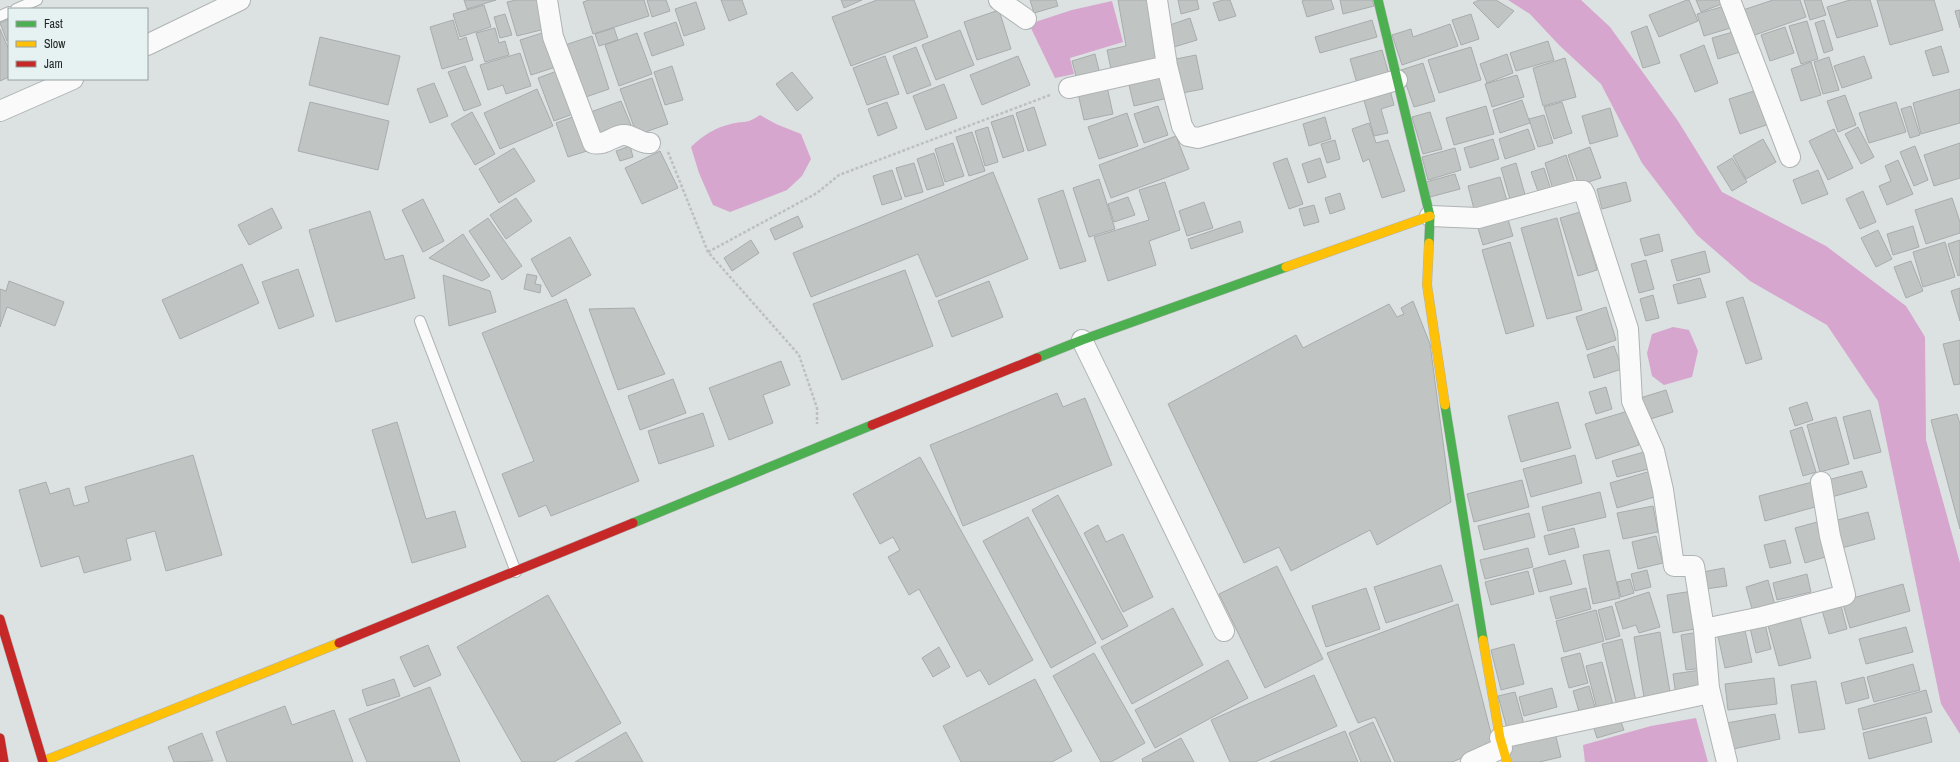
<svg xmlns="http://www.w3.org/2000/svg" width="1960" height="762" viewBox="0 0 1960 762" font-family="'Archivo Narrow',sans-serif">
<rect width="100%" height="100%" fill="#dce1e1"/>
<path fill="#d6a6ce" d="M1508,0H1581L1610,27L1678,121L1722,192L1826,246L1906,306L1925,337L1926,440L1960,563V734L1941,704L1878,401L1827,325L1750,281L1697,235L1642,163L1601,84L1559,45L1530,14Z
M1112,1L1123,42L1070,58L1074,74L1055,78L1029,24L1072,10Z
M760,115L776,124L801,134L811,159L802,176L787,190L730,212L713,205L699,173L691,147C702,136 716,127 731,124C746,120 745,125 760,115Z
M1673,327L1689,330L1698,351L1692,377L1664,385L1652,376L1647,353L1652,334Z
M1696,718L1708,762H1585L1583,745L1651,726Z"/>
<path fill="#c0c5c4" stroke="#a8acac" d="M464,0H496L467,9Z
M516,0H537L545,29L517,36L507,2Z
M589,0H644L649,16L593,34L583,2Z
M647,0H666L670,11L652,17Z
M721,0H742L747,14L729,21Z
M841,0H862L844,8Z
M877,0H914L928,37L851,66L832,17Z
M1030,0H1056L1058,6L1034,13Z
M1118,0H1150L1161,61L1111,69L1107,50L1126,46Z
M1178,0H1197L1199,9L1181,14Z
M1223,0H1230L1236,16L1219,21L1213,3Z
M1305,0H1331L1334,9L1307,17L1302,1Z
M1340,0H1372L1374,6L1343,14Z
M1479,0H1496L1514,11L1498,28L1473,3Z
M1687,0H1689L1698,21L1659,37L1649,15Z
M1696,0H1726L1727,2L1701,12Z
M1773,0H1800L1806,17L1752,36L1743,10Z
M1804,0H1821L1826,15L1810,20Z
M1850,0H1870L1878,26L1837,38L1827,7Z
M1877,0H1934L1943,30L1890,45Z
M696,2L705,29L684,36L675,9Z
M484,5L491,27L460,37L453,14Z
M1728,5L1734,27L1704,36L1697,14Z
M999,10L1011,49L977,60L964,22Z
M1960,10V28L1955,11Z
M505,14L512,35L500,38L494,17Z
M1471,14L1479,39L1461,45L1452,20Z
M1190,18L1197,40L1174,47L1167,26Z
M9,19V40L7,41L0,23Z
M453,20L459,40L466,37L473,60L442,69L430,27Z
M1372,20L1377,37L1320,53L1315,37Z
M1824,20L1833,50L1824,53L1815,23Z
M1807,21L1818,59L1801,64L1789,26Z
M676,22L684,45L652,56L644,33Z
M1450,24L1458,46L1402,65L1392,35L1411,29L1413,37Z
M1647,26L1660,63L1643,68L1631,32Z
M1785,27L1794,53L1770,61L1761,35Z
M495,28L499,43L505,41L509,55L485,62L476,33Z
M614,28L618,40L599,46L595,34Z
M0,29L9,50V77L0,81Z
M960,30L974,65L936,80L922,45Z
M1740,30L1746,50L1718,59L1712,38Z
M545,32L556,67L531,75L520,40Z
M637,33L652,74L619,86L605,45Z
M592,36L609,89L580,99L562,46Z
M320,37L400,56L388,105L309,85Z
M1548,41L1554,60L1516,71L1510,53Z
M1704,45L1718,83L1695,92L1680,55Z
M1941,46L1949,72L1933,76L1925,51Z
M916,47L931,85L907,94L893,56Z
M1471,47L1481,80L1439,93L1428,60Z
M1382,50L1390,78L1358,87L1350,59Z
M520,53L531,86L506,94L503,85L488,90L480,65Z
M1095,54L1100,74L1077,80L1072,61Z
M1507,54L1513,73L1487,83L1480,64Z
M1196,55L1203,89L1182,93L1176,59Z
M885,56L899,94L867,105L853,68Z
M1018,56L1030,85L982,105L970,75Z
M1864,56L1872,78L1842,88L1834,66Z
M1829,57L1839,90L1823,94L1814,62Z
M1565,58L1576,97L1543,106L1533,68Z
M1811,62L1821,95L1801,101L1791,69Z
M1423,63L1435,101L1414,107L1401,70Z
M465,66L481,105L464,111L448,72Z
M672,66L683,100L665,105L654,72Z
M557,71L573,114L554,121L538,78Z
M792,72L813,98L797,111L776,84Z
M1517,75L1524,97L1492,107L1485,84Z
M1163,77L1168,98L1134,106L1129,85Z
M652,78L668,124L637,135L620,89Z
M1106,82L1113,114L1084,120L1077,89Z
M434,83L448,116L430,123L417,89Z
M944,84L957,118L926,130L913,96Z
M1389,86L1394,105L1381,109L1388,133L1374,136L1362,93Z
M537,89L553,126L500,149L484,113Z
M1760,89L1772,123L1740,134L1729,99Z
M1960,89V123L1921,134L1913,103Z
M1845,95L1856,125L1838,132L1827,101Z
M1522,100L1530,123L1500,133L1493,110Z
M621,101L631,125L597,138L588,113Z
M310,102L389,121L378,170L298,151Z
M887,102L897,128L878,136L868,109Z
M1562,102L1572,133L1554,139L1544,107Z
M1896,102L1906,132L1869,143L1859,113Z
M1158,106L1168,135L1144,143L1134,114Z
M1486,106L1494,134L1454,145L1446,118Z
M1911,106L1920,135L1910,138L1901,109Z
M1034,107L1046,145L1028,151L1016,113Z
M1610,108L1618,136L1590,144L1582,116Z
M472,112L495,154L475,165L451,124Z
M1430,112L1442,149L1423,154L1412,117Z
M1127,113L1138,146L1099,159L1088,127Z
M578,115L590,150L568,157L556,123Z
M1013,115L1024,151L1003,158L991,122Z
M1544,115L1553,143L1538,147L1529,119Z
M1325,117L1331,139L1309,146L1303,124Z
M1369,123L1376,143L1388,140L1405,191L1382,198L1369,159L1363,162L1352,129Z
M988,127L998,162L985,166L975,131Z
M1858,127L1874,157L1861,164L1845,134Z
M1528,129L1535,149L1505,159L1499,139Z
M1834,129L1853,168L1828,180L1809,141Z
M972,132L985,171L969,176L956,137Z
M1176,136L1189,169L1111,198L1099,165Z
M1493,139L1499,159L1470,168L1464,148Z
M1763,139L1776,162L1746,179L1733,156Z
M1335,140L1340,159L1327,163L1321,144Z
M953,143L964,176L945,182L935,149Z
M1960,143V178L1934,186L1924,155Z
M630,146L633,157L620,161L616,151Z
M1915,146L1928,180L1914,186L1900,152Z
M1590,147L1601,178L1579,185L1568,155Z
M514,148L535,181L499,203L479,169Z
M1455,148L1461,170L1428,180L1422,157Z
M660,151L678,188L642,204L625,168Z
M934,153L944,185L927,190L917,159Z
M1566,155L1576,186L1554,193L1545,163Z
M1287,158L1303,204L1289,209L1273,163Z
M1320,158L1326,177L1308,183L1302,164Z
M1732,158L1747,182L1732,191L1717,167Z
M1898,160L1913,194L1887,205L1879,186L1891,181L1885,166Z
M914,163L923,192L905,197L896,168Z
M1516,163L1526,198L1511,203L1501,168Z
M1544,168L1552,193L1540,197L1531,172Z
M892,170L902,199L882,205L873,176Z
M1818,170L1828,194L1802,204L1793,180Z
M993,172L1028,259L936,297L918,254L811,297L793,253Z
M1455,174L1460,189L1430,197L1426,182Z
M1500,177L1508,204L1475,213L1468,186Z
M1099,179L1115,229L1089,237L1073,188Z
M1165,182L1180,230L1149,241L1156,265L1108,281L1094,237L1149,220L1139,190Z
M1626,182L1631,201L1602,209L1597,189Z
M1063,190L1086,261L1060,269L1038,199Z
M1863,191L1876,222L1860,229L1846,199Z
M1340,193L1345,209L1330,214L1325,198Z
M1128,197L1135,215L1114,222L1108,204Z
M516,198L532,221L506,239L490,215Z
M1952,198L1960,222V233L1926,244L1915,210Z
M423,199L444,241L423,252L402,210Z
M1204,202L1213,228L1187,236L1179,211Z
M1314,205L1319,222L1304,226L1299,209Z
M272,208L282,228L249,245L238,225Z
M370,211L385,260L403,255L415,298L336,322L309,230Z
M1580,212L1597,270L1578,276L1560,218Z
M798,216L803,227L775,240L770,229Z
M1507,216L1513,236L1483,245L1477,225Z
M488,218L522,266L502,280L469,231Z
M1557,218L1582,310L1547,319L1521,228Z
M1240,221L1243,232L1191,249L1188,239Z
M1913,226L1919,247L1893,255L1887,234Z
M1878,230L1892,259L1876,267L1861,238Z
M463,234L490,276L482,281L429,258Z
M1659,234L1663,251L1645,256L1640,239Z
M570,237L591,275L552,297L531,259Z
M751,240L759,253L732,271L724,258Z
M1960,240V275L1958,276L1948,244Z
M1510,242L1534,326L1506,334L1482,250Z
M1945,242L1955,277L1923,287L1913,252Z
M1705,251L1710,272L1677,281L1671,260Z
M1646,260L1654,289L1639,293L1631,264Z
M1911,261L1923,291L1906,298L1894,267Z
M242,264L259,303L180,339L162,300Z
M298,269L314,316L279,329L262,282Z
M905,270L933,346L842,380L813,304Z
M527,274L537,276L535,284L541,285L540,293L524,289Z
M443,275L490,291L496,312L449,326Z
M1700,278L1706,297L1678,304L1673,285Z
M9,281L64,302L55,326L7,307L0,327V289L6,291Z
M989,281L1003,317L952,337L938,301Z
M1960,288V321L1951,291Z
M1653,295L1659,318L1646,321L1640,299Z
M1743,297L1762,359L1746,364L1726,302Z
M566,299L639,481L551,516L546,505L519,517L502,474L534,461L482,333Z
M1413,301L1430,344L1451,502L1377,545L1370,530L1291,571L1279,547L1244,563L1168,404L1296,335L1303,348L1389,304L1397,317L1404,314L1401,308Z
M1606,307L1616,340L1587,350L1576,317Z
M634,308L665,374L618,390L589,309Z
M1960,340V384L1954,385L1943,344Z
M1614,346L1622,369L1594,378L1587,355Z
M781,361L790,385L763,395L773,423L729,440L709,388Z
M673,379L686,413L640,430L628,396Z
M1606,387L1612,409L1596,414L1589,392Z
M1666,390L1673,412L1644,421L1637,399Z
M1057,393L1063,407L1085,398L1112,465L963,526L930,445Z
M1558,402L1571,448L1521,462L1508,416Z
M1807,402L1813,420L1795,426L1789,408Z
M1870,410L1881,452L1854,459L1843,417Z
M1628,411L1639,445L1596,459L1585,424Z
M703,413L714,446L659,464L648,431Z
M1957,414L1960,424V529L1931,420Z
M1836,417L1849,464L1820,472L1807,425Z
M397,422L426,519L455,511L466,547L412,563L372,430Z
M1802,427L1816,472L1803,476L1790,431Z
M1644,452L1648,469L1617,477L1612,461Z
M193,455L222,555L166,571L155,531L126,539L131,560L84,573L79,556L41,567L19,490L46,482L50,494L69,488L74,506L89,502L85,487Z
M1575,455L1582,483L1531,497L1523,469Z
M920,457L1033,660L989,685L980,670L967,677L919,589L909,595L888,557L900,550L893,537L880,544L853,494Z
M1651,471L1658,496L1617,508L1610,483Z
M1862,471L1867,487L1828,498L1824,481Z
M1522,480L1529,507L1474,522L1467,494Z
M1816,481L1822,505L1765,521L1759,496Z
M1600,492L1606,517L1548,531L1542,507Z
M1058,495L1128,626L1102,640L1032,510Z
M1653,506L1658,532L1623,539L1617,513Z
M1868,512L1875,539L1838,549L1830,522Z
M1529,513L1535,537L1484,550L1478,526Z
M1028,517L1096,643L1051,668L983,541Z
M1821,521L1832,555L1805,563L1795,528Z
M1098,525L1106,542L1123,534L1153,597L1123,612L1084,533Z
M1574,528L1579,547L1549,555L1544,536Z
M1656,536L1663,563L1638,569L1632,542Z
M1785,540L1791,563L1770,568L1764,545Z
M1528,548L1533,567L1485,579L1480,560Z
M1609,550L1620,598L1593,604L1583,555Z
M1565,560L1572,584L1539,592L1533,569Z
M1441,565L1453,601L1386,623L1374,587Z
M1277,566L1323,659L1265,688L1219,594Z
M1724,568L1727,586L1705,589L1703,572Z
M1647,570L1651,587L1635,591L1631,574Z
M1528,571L1534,594L1491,605L1485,582Z
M1807,574L1811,592L1777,600L1773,583Z
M1630,579L1634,593L1621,597L1617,582Z
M1768,580L1776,609L1754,616L1746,587Z
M1903,584L1910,611L1850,628L1842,601Z
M1366,588L1380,629L1326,647L1312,606Z
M1586,588L1591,609L1556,619L1550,597Z
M1693,591L1700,628L1673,633L1667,595Z
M1649,592L1660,627L1639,633L1636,625L1623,629L1615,603Z
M548,595L621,723L554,762H522L457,647Z
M1840,602L1847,629L1829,634L1821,607Z
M1458,604L1494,745L1452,762H1395L1375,717L1358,723L1327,653Z
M1612,606L1620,636L1606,640L1598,610Z
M1173,608L1203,665L1132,704L1101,647Z
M1596,610L1604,641L1564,652L1556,621Z
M1798,610L1811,658L1779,666L1766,618Z
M1764,620L1771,649L1756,653L1749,624Z
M1744,626L1752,662L1725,668L1717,632Z
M1906,627L1913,652L1866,664L1859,639Z
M1660,632L1671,698L1645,703L1634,637Z
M1699,632L1704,668L1686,670L1681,635Z
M1622,639L1636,701L1617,706L1602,644Z
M1514,644L1524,684L1501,690L1491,650Z
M428,645L441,675L414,687L400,657Z
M939,647L950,667L933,677L922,658Z
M1094,653L1145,743L1111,762H1101L1053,676Z
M1580,653L1588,683L1569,688L1561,658Z
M1228,660L1248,698L1155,748L1135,710Z
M1602,662L1614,709L1598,713L1586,666Z
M1913,664L1920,690L1874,702L1867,677Z
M1701,670L1704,692L1676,696L1673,674Z
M1314,675L1337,726L1255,762H1230L1211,720Z
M1864,677L1869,698L1846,704L1841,683Z
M1774,678L1777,704L1728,710L1725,684Z
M394,679L400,696L367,706L362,690Z
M1035,679L1072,751L1052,762H961L943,726Z
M1816,681L1825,729L1799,733L1791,685Z
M1589,686L1596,711L1580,715L1573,691Z
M430,687L460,762H367L349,719Z
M1552,688L1557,707L1524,716L1519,697Z
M1926,690L1932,712L1863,730L1858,709Z
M1515,692L1525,728L1508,732L1498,696Z
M285,706L292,725L334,710L353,762H227L216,732Z
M1618,714L1624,730L1597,738L1592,722Z
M1775,714L1780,739L1733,749L1727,723Z
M1926,717L1932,742L1869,759L1863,733Z
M1373,722L1391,762H1361L1349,733Z
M1554,729L1561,757L1539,762H1509L1504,742Z
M1345,731L1358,762H1270Z
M626,732L643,762H575Z
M202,733L213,761L174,762L168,747Z
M1181,738L1194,762H1143L1142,759Z"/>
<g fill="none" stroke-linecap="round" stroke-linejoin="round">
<g stroke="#afb3b3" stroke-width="12">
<path id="lane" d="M16,9L37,0
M0,16L9,12
M420,321L516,572"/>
</g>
<g stroke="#afb3b3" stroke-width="22">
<path id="street" d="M547,0L553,37L593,143C604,146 613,136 623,135C633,134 639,144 650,143
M999,0L1026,19
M1157,0L1167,66
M1730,0L1790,157
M147,45L240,0
M1069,88L1167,66L1182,126L1188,136L1198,138L1397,80
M0,111L73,79
M1430,216L1478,218L1576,191H1583L1585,195L1628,329L1632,401L1654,451L1663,490L1674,566H1694L1704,629L1709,688L1727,762
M1082,340L1224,631
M1704,629L1762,617L1845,595L1830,536L1821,482
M1500,738L1710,693
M1471,762L1502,748"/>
</g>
<g stroke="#afb3b3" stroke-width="10">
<path id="fast" d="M1378,0L1430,216L1429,243
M1037,358L1082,340L1286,267
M1445,405L1483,640
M633,523L872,425"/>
</g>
<g stroke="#afb3b3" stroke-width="10">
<path id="slow" d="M1429,243L1427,285L1445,405
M1286,267L1430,216
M1483,640L1500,738L1507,762
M44,761L339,643"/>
</g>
<g stroke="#afb3b3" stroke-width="10">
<path id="jam" d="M872,425L1037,358
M0,619L43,762
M339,643L633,523
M0,738L4,762"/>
</g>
<path stroke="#bec0c0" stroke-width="2.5" stroke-dasharray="3 2" stroke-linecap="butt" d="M668,152L708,252L799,355L817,408V424
M708,252L817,193L839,175L1050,95"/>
<use href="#lane" stroke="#fafafa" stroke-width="10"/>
<use href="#street" stroke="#fafafa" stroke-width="20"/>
<use href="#fast" stroke="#4caf50" stroke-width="9"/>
<use href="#slow" stroke="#ffc107" stroke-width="9"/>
<use href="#jam" stroke="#c62828" stroke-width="9"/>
</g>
<rect x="8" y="8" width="140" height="72" fill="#e6f1f1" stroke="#98a0a0"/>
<rect x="16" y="21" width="20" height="6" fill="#4caf50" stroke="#98a0a0"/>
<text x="44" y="28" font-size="12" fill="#222626">Fast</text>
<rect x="16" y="41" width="20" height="6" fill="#ffc107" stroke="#98a0a0"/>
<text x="44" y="48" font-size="12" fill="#222626">Slow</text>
<rect x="16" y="61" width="20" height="6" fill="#c62828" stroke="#98a0a0"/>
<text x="44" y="68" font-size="12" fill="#222626">Jam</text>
</svg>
